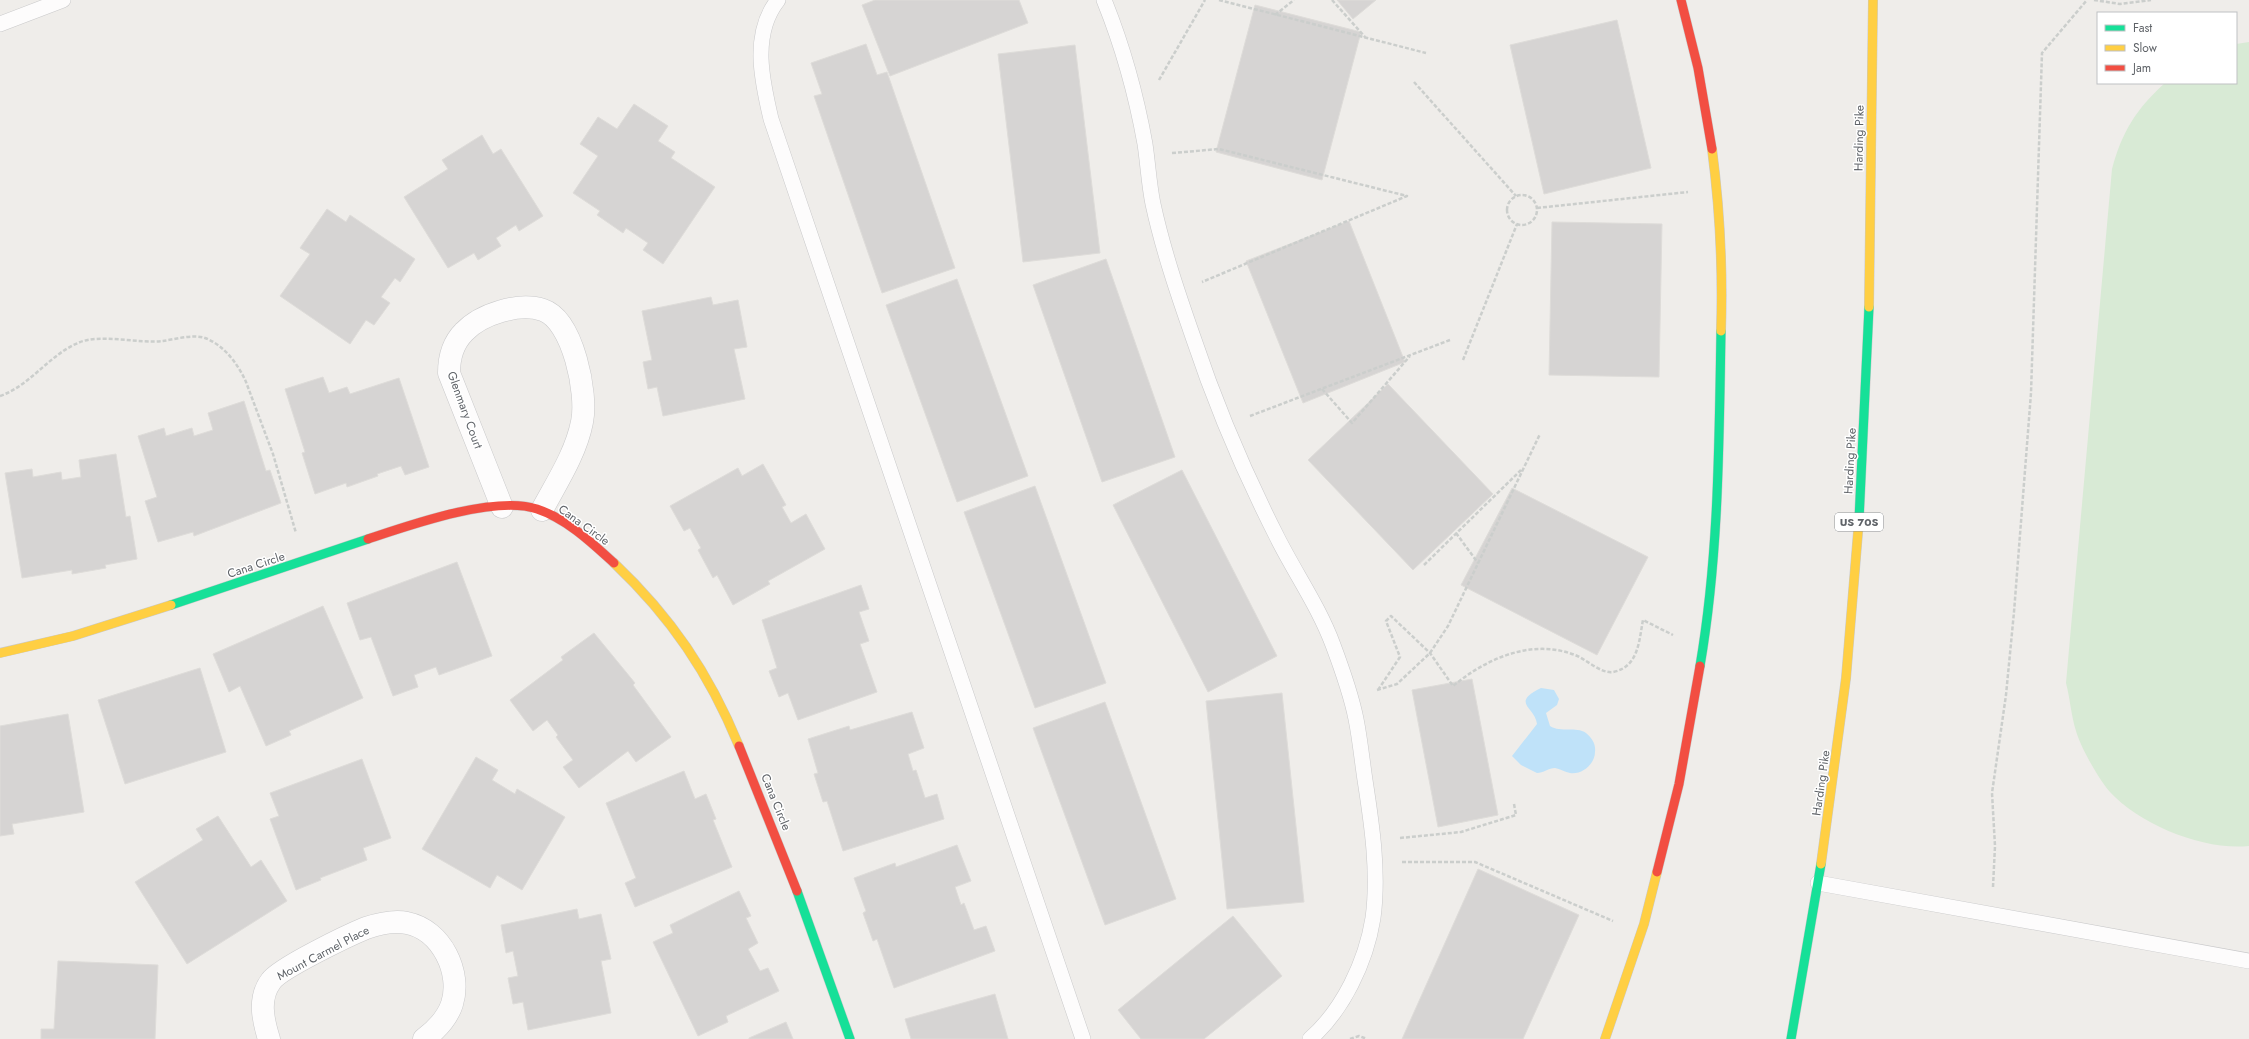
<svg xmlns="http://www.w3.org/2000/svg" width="2249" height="1039" viewBox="0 0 2249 1039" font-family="Jost,sans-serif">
<rect width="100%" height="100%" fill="#efedea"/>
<path fill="#d8ead5" d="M2249,42V846C2205,851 2140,825 2110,792C2098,778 2081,748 2076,731C2071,715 2070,698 2066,683L2112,169C2122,132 2136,109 2165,83H2236V44Z"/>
<path fill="#bfe2f9" d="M1541,688L1554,690L1559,699L1557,705L1546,713L1550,726C1561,733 1576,726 1586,733C1592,738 1596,744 1595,752C1595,764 1582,775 1570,773C1565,772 1560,769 1555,768C1549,768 1543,773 1537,773L1521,765L1512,756L1537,724C1535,707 1510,703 1541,688Z"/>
<path fill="#d6d4d3" stroke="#dedcd9" d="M875,0H1019L1028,23L890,76L862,5Z
M1337,0H1376L1353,19Z
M1255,5L1361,32L1322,180L1216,152Z
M1617,20L1651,168L1544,194L1510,45Z
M866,44L877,75L887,72L955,268L882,293L814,96L822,94L811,63Z
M1075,45L1100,253L1023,262L998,54Z
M634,104L668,126L658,141L675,152L671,158L715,187L663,264L643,250L648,243L626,228L623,233L597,215L600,211L573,193L598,156L580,144L598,117L617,129Z
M482,135L493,154L501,149L543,216L519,231L516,225L496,238L501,246L478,260L474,253L448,268L404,197L448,169L442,160Z
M327,209L346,222L350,215L415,259L400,282L395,278L381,297L390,303L374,325L366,320L350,344L280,296L310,254L300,248Z
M1349,221L1405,362L1303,403L1246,261Z
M1552,222L1662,224L1659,377L1549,375Z
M1106,259L1175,457L1102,482L1033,285Z
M957,279L1028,476L957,502L886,305Z
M711,297L713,305L738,300L747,347L734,349L745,399L663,416L657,387L648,389L643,362L652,360L642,311Z
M323,377L329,393L347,387L350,394L399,378L429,467L405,475L401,466L377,474L378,476L347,487L346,483L315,494L302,453L305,452L285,389Z
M1388,384L1493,494L1413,570L1308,460Z
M244,401L266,471L270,470L281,503L194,536L193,532L158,542L145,501L157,497L138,436L164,428L166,436L192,428L194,436L213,430L208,413Z
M116,454L126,517L130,516L137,559L105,565L106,568L72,574V570L22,578L5,473L32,469L33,477L61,472L62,480L81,477L79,460Z
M763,464L786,505L782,507L791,523L806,514L825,549L768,581L770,584L733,605L717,575L713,578L698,550L701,548L690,528L684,531L670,506L738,468L742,476Z
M1182,470L1277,656L1208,692L1113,505Z
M1035,486L1106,683L1035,708L964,512Z
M1512,488L1648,557L1597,655L1461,585Z
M457,562L492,656L439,675L436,667L414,675L418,687L393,696L371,637L360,640L347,603Z
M861,585L869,609L859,612L869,641L860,644L877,692L798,720L788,693L779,697L769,671L777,668L762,620Z
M323,606L363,698L289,731L291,735L266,746L240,686L229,692L213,654Z
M594,633L635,683L633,685L671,737L636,762L628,751L579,788L563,767L573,760L556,737L558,735L547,720L533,731L510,700L563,660L561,657Z
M200,668L226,752L125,784L98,700Z
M1472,679L1498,815L1438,827L1412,690Z
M1282,693L1304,902L1227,909L1206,701Z
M1105,702L1176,899L1105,925L1033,728Z
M912,712L924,748L908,754L913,771L916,770L925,798L937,794L944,819L843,851L827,801L823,802L814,774L818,773L808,739L849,726L850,730Z
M68,714L84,812L12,824L14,834L0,836V726Z
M476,757L498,770L492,780L515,794L517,789L565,817L522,890L497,875L490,888L422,849Z
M362,759L391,838L363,848L367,860L320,878L321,880L296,890L270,819L279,816L270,793Z
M684,771L695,799L706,794L716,819L713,820L732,867L635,907L625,883L636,878L606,803Z
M218,816L251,867L261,860L287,901L187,964L135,882L203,840L196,829Z
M957,845L971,881L955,887L961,905L964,903L974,930L986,926L995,951L894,988L877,939L873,941L863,913L866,911L854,878L895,863L896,867Z
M1478,869L1579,915L1523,1039H1402Z
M739,891L751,916L746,918L758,943L748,949L760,971L768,968L779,991L726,1016L728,1022L698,1036L653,942L673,933L670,925Z
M577,909L579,919L601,914L611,959L601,961L611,1013L528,1030L523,1002L513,1004L508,978L518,976L513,951L506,953L501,925Z
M1233,916L1282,976L1204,1039H1141L1118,1010Z
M58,961L158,965L155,1039H41V1029H54Z
M995,994L1008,1039H911L905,1019Z
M786,1022L793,1039H749V1038Z"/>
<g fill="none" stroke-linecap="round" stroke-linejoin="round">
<g stroke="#c9c9ca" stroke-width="16">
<path id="lane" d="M778,0C751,34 762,81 771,119L1083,1039
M1104,0C1123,47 1136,94 1145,144C1148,164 1149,185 1153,204C1163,250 1178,294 1193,337C1216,406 1244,472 1277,537C1295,573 1319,607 1333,645C1342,669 1351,694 1356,719C1360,739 1362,760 1365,780C1372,825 1379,873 1373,918C1366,962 1343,1010 1310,1039
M0,24L63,0
M1818,883L2249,961"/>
</g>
<g stroke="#c9c9ca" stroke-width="23">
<path id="street" d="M502,507L449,373C449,358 453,343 464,332C481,314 519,302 543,310C573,320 588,394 582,422C576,453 557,482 542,510
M269,1039C263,1020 258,998 271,981C280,968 349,935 366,928C378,924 394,920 407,923C442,930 462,973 452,1004C447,1019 436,1030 424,1039"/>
</g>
<g stroke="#c9c9c9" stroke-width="10">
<path id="fast" d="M1859,520L1869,307
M171,605L368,539
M1700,666C1719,555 1719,443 1721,331
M797,891L850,1039
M1791,1039L1821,864"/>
</g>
<g stroke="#c9c9c9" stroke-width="10">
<path id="slow" d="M1712,149C1720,210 1723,269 1721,331
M1869,307L1873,0
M614,563C671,617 709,673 739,746
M0,653L73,636L171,605
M1821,864L1846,678L1859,520
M1605,1039L1644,924L1657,872"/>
</g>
<g stroke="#c9c9c9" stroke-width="10">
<path id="jam" d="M1681,0L1698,68L1712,149
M368,539C410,525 495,495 537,509C567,519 591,542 614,563
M739,746L797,891
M1657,872L1679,784L1700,666"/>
</g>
<path stroke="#cbcecc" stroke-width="2.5" stroke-dasharray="4 2" stroke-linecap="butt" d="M1219,0L1426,53
M1332,0L1365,37
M2094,0L2120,4L2151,0
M1275,15L1294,0
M1159,80L1205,0
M1414,82L1516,196
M1172,153L1219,149L1407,196L1202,282
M1507 210a15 15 0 1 1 30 0a15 15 0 1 1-30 0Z
M1537,208L1688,192
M1463,360L1517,224
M1322,389L1352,423L1410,356
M0,396C31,385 49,355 78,343C99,333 138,344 163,341C176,339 193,334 205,338C224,345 238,364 246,382L273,454L296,533
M1250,416L1450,340
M1456,533L1478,563
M1424,565L1521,470
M1377,690L1397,684L1430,653L1448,626L1540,434
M1378,690L1400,657L1386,621L1391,616L1430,653L1453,686C1486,659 1531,638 1575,655C1586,659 1601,674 1613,672C1639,667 1639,640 1643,620L1673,635
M1400,838L1461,832L1516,815L1514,804
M1402,862H1475L1613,921
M1993,887L1995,846L1992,793L2006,695L2014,612L2031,393L2042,53L2087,0
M1350,1039L1359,1036L1367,1039"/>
<use href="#lane" stroke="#fdfcfc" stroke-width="15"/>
<use href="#street" stroke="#fdfcfc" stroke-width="22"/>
<use href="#fast" stroke="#16e098" stroke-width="9"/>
<use href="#slow" stroke="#ffcf43" stroke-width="9"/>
<use href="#jam" stroke="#f24e42" stroke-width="9"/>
</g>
<g text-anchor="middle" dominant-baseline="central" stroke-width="3" stroke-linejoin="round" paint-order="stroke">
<rect fill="#fff" stroke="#8f9295" stroke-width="1" x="1835" y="513" width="48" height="18" rx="3"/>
<g font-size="11" font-weight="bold" fill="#5f6368">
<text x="1859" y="522">US 70S</text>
</g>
<g font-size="12" fill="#5f6368" stroke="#fff">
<text transform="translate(1859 138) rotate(-89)">Harding Pike</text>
<text transform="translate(465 410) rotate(70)">Glenmary Court</text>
<text transform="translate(1850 461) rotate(-87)">Harding Pike</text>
<text transform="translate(584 525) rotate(36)">Cana Circle</text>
<text transform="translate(256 565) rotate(-18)">Cana Circle</text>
<text transform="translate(1821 783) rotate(-82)">Harding Pike</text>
<text transform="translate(776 802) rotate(68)">Cana Circle</text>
<text transform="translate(323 953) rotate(-28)">Mount Carmel Place</text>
</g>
</g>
<rect x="2097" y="12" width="140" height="72" fill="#ffffff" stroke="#bfc1c3"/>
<rect x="2105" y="25" width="20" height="6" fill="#16e098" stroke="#bfc1c3"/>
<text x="2133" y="32" font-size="12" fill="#5f6368">Fast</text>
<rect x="2105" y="45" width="20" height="6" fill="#ffcf43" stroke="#bfc1c3"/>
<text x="2133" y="52" font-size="12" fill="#5f6368">Slow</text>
<rect x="2105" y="65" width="20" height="6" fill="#f24e42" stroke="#bfc1c3"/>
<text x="2133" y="72" font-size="12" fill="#5f6368">Jam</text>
</svg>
